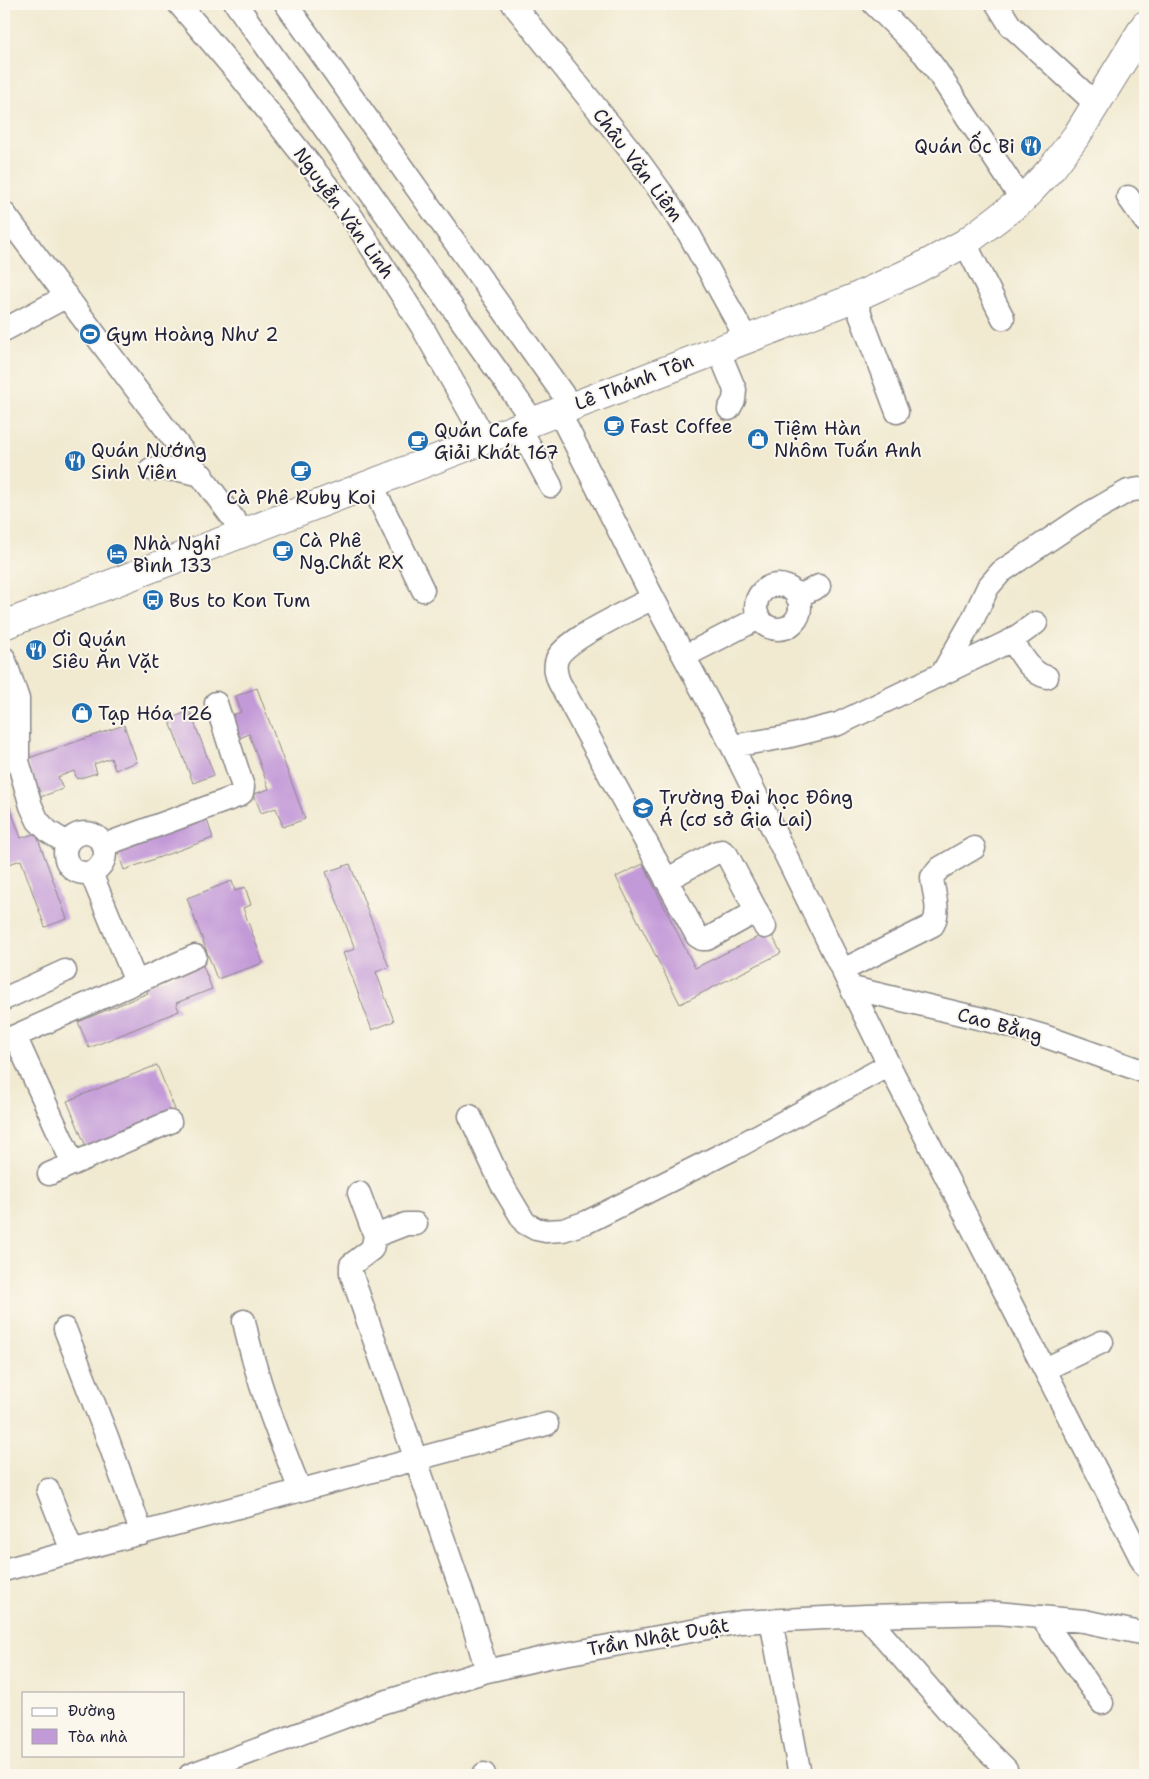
<svg xmlns="http://www.w3.org/2000/svg" width="1149" height="1779" viewBox="0 0 1149 1779" font-family="'Shantell Sans',sans-serif">
<rect width="100%" height="100%" fill="#fbf7ec"/>
<filter id="ink" filterUnits="userSpaceOnUse"><feTurbulence type="fractalNoise" baseFrequency=".02" numOctaves="2"/><feDisplacementMap in="SourceGraphic" scale="10" xChannelSelector="R" yChannelSelector="G"/><feConvolveMatrix kernelMatrix="1 2 1 2 8 2 1 2 1" color-interpolation-filters="sRGB"/></filter>
<filter id="wash" filterUnits="userSpaceOnUse"><feTurbulence type="fractalNoise" baseFrequency=".0096" numOctaves="4" result="noise"/><feDisplacementMap in="SourceGraphic" scale="20" xChannelSelector="R" yChannelSelector="G"/><feGaussianBlur stdDeviation="1.12" result="paint"/><feColorMatrix in="noise" values="0 0 0 0 0 0 0 0 0 0 0 0 0 0 0 0 0 1.4 0 .05"/><feComposite in="paint" operator="in"/></filter>
<g filter="url(#wash)">
<rect width="100%" height="100%" fill="#f1ead1"/>
<g id="blocks">
<path fill="#c39ad8" d="M257,688L305,819L283,827L276,808L261,813L254,794L269,789L249,734L235,740L227,717L241,712L236,696Z
M190,711L214,775L193,783L169,719Z
M124,725L137,762L115,770L111,758L94,764L97,773L77,779L74,771L58,777L63,789L40,797L26,759Z
M4,791L21,838L36,833L67,919L45,927L21,860L6,865L4,859Z
M206,817L213,838L124,870L117,849Z
M350,864L389,967L376,972L394,1021L372,1030L343,953L355,949L326,872Z
M643,864L695,968L770,931L781,953L680,1004L616,877Z
M232,881L235,891L245,887L251,905L243,908L263,963L217,979L187,898Z
M202,963L212,989L176,1003L179,1011L89,1048L78,1022L148,993L145,986Z
M157,1065L176,1112L87,1149L67,1101Z"/>
</g>
</g>
<g filter="url(#ink)">
<use href="#blocks" fill-opacity="0" stroke="#8a8686" stroke-width="1"/>
<g fill="none" stroke-linecap="round" stroke-linejoin="round">
<g stroke="#8a8686" stroke-width="25">
<path id="minor" d="M179,4L240,76L352,217L421,325L485,439
M236,4L533,421
M286,4L572,407
M513,4L635,156L661,192L689,234L746,338
M874,4L924,54L936,70L1022,200
M997,4L1010,25L1096,104
M1128,197L1145,221
M4,213L244,533
M965,243L1003,318
M854,298L897,412
M6,329L67,296
M718,349L735,390L734,400L729,409
M559,412L653,598L732,746L889,1065L1145,1566
M519,426L551,486
M151,469L179,470L202,475
M371,483L423,590
M756 607a22 22 0 1 1 44 0a22 22 0 1 1-44 0Z
M797,597L819,586
M653,598C633,609 565,639 557,659C554,667 556,674 559,682L697,936L702,939H707L757,911
M1012,640C1021,654 1031,674 1047,677
M685,656L759,618
M4,658L18,699V761L31,806L38,821L49,832L67,843
M943,672L972,621L988,587L1001,572L1086,515L1128,491L1139,489L1145,491
M732,746L786,737L838,724L1012,640L1036,623
M65 853a20 20 0 1 1 40 0a20 20 0 1 1-40 0Z
M104,845L238,796L242,793L243,787L216,703
M91,873L136,982
M666,880L717,852L722,851L727,855L765,927
M843,970L933,925C941,909 933,893 932,877L940,868L974,848
M852,988L999,1023L1047,1037L1145,1072
M4,999L65,971
M15,1036L73,1164
M4,1041L195,956
M470,1116L501,1183L525,1223L536,1229L546,1231L563,1230L587,1222L735,1148L889,1065
M49,1174L170,1122
M359,1193L375,1236L372,1249L351,1265V1273L473,1624L487,1671
M375,1236L406,1224H416
M244,1321C256,1380 278,1435 300,1490
M65,1329L107,1437L142,1534
M1045,1369L1102,1342
M48,1490L72,1551
M4,1570L547,1424
M866,1616L952,1715L1006,1769
M1041,1617L1102,1703
M771,1620L800,1775
M484,1774V1775
M190,1775L381,1703L487,1671L548,1657L741,1622L866,1616L997,1613L1084,1621L1145,1634"/>
</g>
<g stroke="#8a8686" stroke-width="30">
<path id="major" d="M4,625L854,298L917,269L965,243L1022,200L1052,168L1077,135L1145,25"/>
</g>
<use href="#minor" stroke="#fff" stroke-width="22"/>
<use href="#major" stroke="#fff" stroke-width="28"/>
</g>
</g>
<defs>
<g id="restaurant-disc" transform="scale(1.125)"><circle r="9.5" fill="#1f6fb2" stroke="#fbf7ec"/><path d="M-5-6h1v4h1v-4h1v4h1v-4h1v5L-1.5 .5V6h-2V.5L-5-1ZM5-6V6H3V1.5H1.5Q1.5-4 5-6Z" fill="#fff"/></g>
<g id="stadium-disc" transform="scale(1.125)"><circle r="9.5" fill="#1f6fb2" stroke="#fbf7ec"/><path d="M0-5a6.5 5 0 1 0 0 10a6.5 5 0 1 0 0-10ZM-3.5-1.8h7v3.6h-7Z" fill="#fff"/></g>
<g id="cafe-disc" transform="scale(1.125)"><circle r="9.5" fill="#1f6fb2" stroke="#fbf7ec"/><path d="M-5.5-4.5H6V0H3Q3 3.5 0 3.5H-2.5Q-5.5 3.5-5.5 0ZM3-3.2v2h1.7v-2ZM-6 4.5H4V6H-6Z" fill="#fff"/></g>
<g id="shop-disc" transform="scale(1.125)"><circle r="9.5" fill="#1f6fb2" stroke="#fbf7ec"/><path d="M-5-2.5h2.3a2.7 3.5 0 0 1 5.4 0H5L5.5 6h-11ZM-1.5-2.5h3a1.5 2.3 0 0 0-3 0Z" fill="#fff"/></g>
<g id="hotel-disc" transform="scale(1.125)"><circle r="9.5" fill="#1f6fb2" stroke="#fbf7ec"/><path d="M-6-4.5h1.5V1H6V5H4.5V3h-9V5H-6ZM-4 0a1.8 1.8 0 1 1 3.6 0ZM.5 0V-2.5h3Q6-2.5 6 0Z" fill="#fff"/></g>
<g id="bus-disc" transform="scale(1.125)"><circle r="9.5" fill="#1f6fb2" stroke="#fbf7ec"/><path d="M-5-6H5V4H4V6H2V4H-2V6H-4V4H-5ZM-3.5-4V0h7V-4ZM-3.5 1.2v1.5H-2V1.2ZM2 1.2v1.5H3.5V1.2Z" fill="#fff"/></g>
<g id="university-disc" transform="scale(1.125)"><circle r="9.5" fill="#1f6fb2" stroke="#fbf7ec"/><path d="M0-5L7-2L0 1L-7-2ZM-4 1L0 2.5L4 1V4Q0 6-4 4Z" fill="#fff"/></g>
</defs>
<g fill-rule="evenodd">
<use href="#restaurant-disc" x="1031" y="146"/>
<use href="#stadium-disc" x="90" y="334"/>
<use href="#cafe-disc" x="614" y="426"/>
<use href="#shop-disc" x="758" y="439"/>
<use href="#cafe-disc" x="418" y="441"/>
<use href="#restaurant-disc" x="75" y="461"/>
<use href="#cafe-disc" x="301" y="471"/>
<use href="#cafe-disc" x="283" y="551"/>
<use href="#hotel-disc" x="117" y="554"/>
<use href="#bus-disc" x="153" y="600"/>
<use href="#restaurant-disc" x="36" y="650"/>
<use href="#shop-disc" x="82" y="713"/>
<use href="#university-disc" x="643" y="808"/>
</g>
<g text-anchor="middle" dominant-baseline="central" stroke-width="4" stroke-linejoin="round" paint-order="stroke">
<g font-size="19" fill="#22223b" stroke="#fbf7ec" text-anchor="start">
<text x="1015" y="146" text-anchor="end">Quán Ốc Bi</text>
<text x="106" y="334">Gym Hoàng Như 2</text>
<text x="630" y="426">Fast Coffee</text>
<text x="774" y="428">Tiệm Hàn<tspan x="774" dy="22">Nhôm Tuấn Anh</tspan></text>
<text x="434" y="430">Quán Cafe<tspan x="434" dy="22">Giải Khát 167</tspan></text>
<text x="91" y="450">Quán Nướng<tspan x="91" dy="22">Sinh Viên</tspan></text>
<text x="301" y="497" text-anchor="middle">Cà Phê Ruby Koi</text>
<text x="299" y="540">Cà Phê<tspan x="299" dy="22">Ng.Chất RX</tspan></text>
<text x="133" y="543">Nhà Nghỉ<tspan x="133" dy="22">Bình 133</tspan></text>
<text x="169" y="600">Bus to Kon Tum</text>
<text x="52" y="639">Ơi Quán<tspan x="52" dy="22">Siêu Ăn Vặt</tspan></text>
<text x="98" y="713">Tạp Hóa 126</text>
<text x="659" y="797">Trường Đại học Đông<tspan x="659" dy="22">Á (cơ sở Gia Lai)</tspan></text>
</g>
<g font-size="19" fill="#22223b" stroke="#fbf7ec">
<text transform="translate(638 165) rotate(53)">Châu Văn Liêm</text>
<text transform="translate(344 213) rotate(54)">Nguyễn Văn Linh</text>
<text transform="translate(634 382) rotate(-21)">Lê Thánh Tôn</text>
<text transform="translate(1000 1025) rotate(15)">Cao Bằng</text>
<text transform="translate(658 1637) rotate(-10)">Trần Nhật Duật</text>
</g>
</g>
<rect width="1149" height="1779" fill="none" stroke="#fbf7ec" stroke-width="20"/>
<rect x="22" y="1692" width="162" height="65" fill="#fbf7ec" stroke="#a4a2a5"/>
<rect x="32" y="1708" width="25" height="8" fill="#ffffff" stroke="#a4a2a5"/>
<text x="68" y="1716" font-size="15" fill="#22223b">Đường</text>
<rect x="32" y="1729" width="25" height="15" fill="#c39ad8" stroke="#a4a2a5"/>
<text x="68" y="1742" font-size="15" fill="#22223b">Tòa nhà</text>
</svg>
